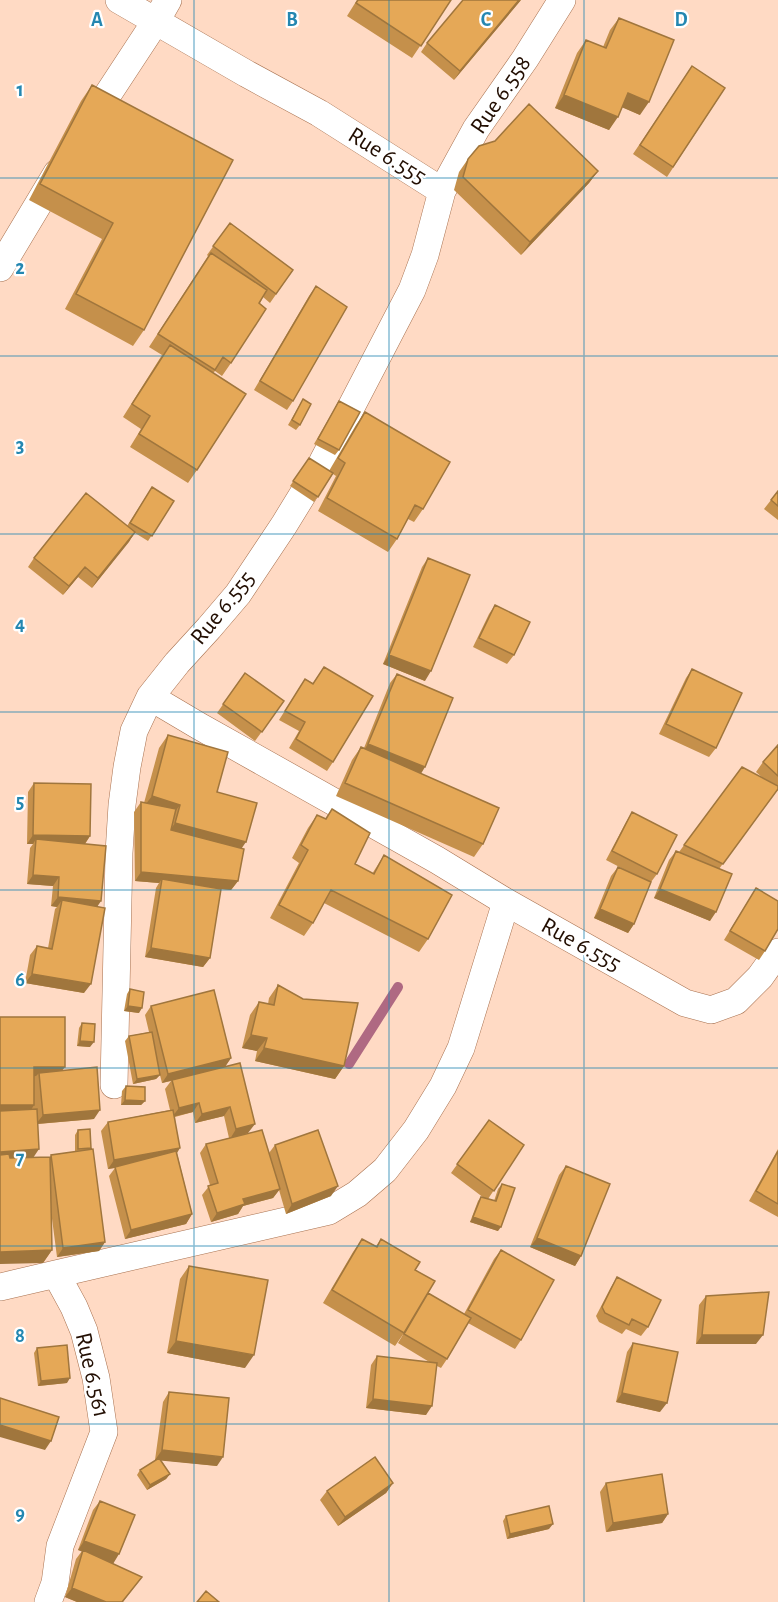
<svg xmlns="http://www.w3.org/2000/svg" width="778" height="1602" viewBox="0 0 778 1602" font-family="'Alegreya Sans',sans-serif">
<rect width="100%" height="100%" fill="#ffdac4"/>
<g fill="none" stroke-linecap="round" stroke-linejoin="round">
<path stroke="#af6982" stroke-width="10" d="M349,1064L398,987"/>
<g stroke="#a8714f" stroke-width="28">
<path id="minor" d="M119,0L247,74L319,113L442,191L425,255L412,290L322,463L284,525L238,594L209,628L177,663L150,697L199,726L437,860L506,902L685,1003L711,1010L736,1001L760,977L778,952
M89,123L156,21L168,0
M442,191L476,129L525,59L562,0
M0,268L57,173
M114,1085L119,853L122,805L127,767L134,731L150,697
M56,1274L329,1211L357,1194L385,1170L416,1130L443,1086L461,1048L506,902
M0,1287L56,1274L74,1307L84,1331L96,1378L104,1432L60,1546L55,1583L48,1602"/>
</g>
<use href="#minor" stroke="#fff" stroke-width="27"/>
</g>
<path fill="#c5904b" d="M357,0H451L412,58L347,16Z
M521,0L454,80L421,52L427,43Z
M619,18L640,115L622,107L609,130L555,108L577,53L586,40L603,47L610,30Z
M692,66L725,88L667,177L633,154Z
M92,85L144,330L133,346L65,309L102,239L29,200L81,101Z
M468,159L598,171L589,183L521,255L454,190L459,172Z
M230,223L293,270L270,303L263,297L231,363L222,376L215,371L213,373L197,470L188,483L130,447L141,429L123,417L162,355L149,347L208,256L207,255Z
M316,286L293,401L287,410L254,390L309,296Z
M303,399L300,425L296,430L288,425Z
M339,401V450L335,455L314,444Z
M365,412L423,509L414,522L408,519L397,539L388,552L318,511L336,476L333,474L314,502L290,486L309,458L329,471L356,425Z
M152,487L174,501L148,541L135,533L92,588L78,577L63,595L28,567L34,558L127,526Z
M778,491V520L764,509Z
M428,558L425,681L383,664L422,567Z
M495,605L514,655L507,664L473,647L489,614Z
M324,667L333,762L327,771L289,748L299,731L279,720L305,679L313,683Z
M692,669L716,748L709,757L659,734L686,678Z
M245,673L284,701L255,741L217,713Z
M397,674L421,773L483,844L474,857L336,796L352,760L361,747L364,748L390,683Z
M168,735L217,792L242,848L238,881L231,890L221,889L210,958L203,967L145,957L156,888L159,883L135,881L134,812L141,802L144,803L159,748Z
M778,745V791L777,790L719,869L710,921L654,898L669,860L676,851L679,852L742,767L764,779L756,772L763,762Z
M34,783L90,836L85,844L97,907L84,993L25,983L30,955L37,946L48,948L55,909L57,907L51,906L53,886L27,884L30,848L33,844H27L28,792Z
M332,809L355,864L372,874L384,855L428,939L419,952L324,903L313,923L304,936L270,918L299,863L292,858L308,828L317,815L325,819Z
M632,812L657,874L651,882L634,924L628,933L594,918L611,876L618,867L631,873L606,860L626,822Z
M756,888L765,951L759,960L724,940Z
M278,985L344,1066L335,1079L255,1061L257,1051L242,1048L250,1015L259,1002L268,1004L269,998Z
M130,989L139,1013L124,1011L127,994Z
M151,1006L231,1058L225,1066L248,1133L233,1138L269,1153L275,1145L331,1196L286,1214L279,1190L273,1198L243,1206L238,1214L211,1222L202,1195L210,1185L200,1153L206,1144L229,1138L224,1116L195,1123L193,1112L175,1117L177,1153L192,1214L186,1224L125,1239L109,1176L115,1168L108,1169L101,1131L108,1122L170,1110L165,1089L171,1081L162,1083L160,1075L156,1079L133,1084L125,1041L129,1036L149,1032L145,1015Z
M0,1017L62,1071L94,1119L38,1124L33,1158L50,1157L51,1155L75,1152V1135L78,1130L90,1150L105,1242L99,1251L57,1257L51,1211L52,1250L43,1263Z
M82,1023L90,1047L77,1046L79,1028Z
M126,1086L145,1101L141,1105H121L122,1091Z
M489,1120L524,1145L488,1199L494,1201L498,1189L502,1184L498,1231L470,1222L478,1201L481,1197L484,1198L451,1173Z
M778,1149V1217L749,1201Z
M566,1166L581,1256L575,1266L530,1247L559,1175Z
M362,1239L376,1246L381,1239L415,1270L428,1293L464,1314L494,1259L501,1250L521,1340L515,1349L468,1323L447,1359L441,1368L437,1366L426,1415L366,1408L371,1365L377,1356L431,1363L398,1343L404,1333L395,1346L323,1303L353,1252Z
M189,1266L245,1368L167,1353L180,1279Z
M617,1277L648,1327L641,1336L626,1329L622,1334L599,1322L596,1316L611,1287Z
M706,1296L756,1344H696L699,1305Z
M633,1343L660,1412L616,1402L627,1352Z
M37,1348L67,1383L38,1386L34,1353Z
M169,1392L217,1466L161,1460L170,1474L166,1479L147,1490L137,1475L140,1470L157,1460H155L163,1402Z
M393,1483L386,1493L338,1526L320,1500L327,1491Z
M606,1483L668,1514L662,1523L606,1532L600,1492Z
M100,1501L113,1564L142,1577L123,1602H77L65,1597L76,1559L82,1551L78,1550L93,1510Z
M506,1516L549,1529L507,1539L503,1521Z"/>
<path fill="#a0763d" d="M519,0H521L454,80L460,71Z
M628,93L649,102L640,115L619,106Z
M564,95L618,117L609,130L555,108Z
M598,171L589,183L521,255L530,242Z
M135,532L129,542L92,588L98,578Z
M85,567L78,577L63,595L69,586Z
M389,655L431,671L425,681L383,664Z
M368,744L425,767L419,777L362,753Z
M152,796L180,805L171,817L142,809Z
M175,823L246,842L237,855L166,836Z
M33,835L90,836L84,845L36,839L33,844H27Z
M141,872L238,881L231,890L162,884V879L159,883L135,881Z
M33,875L59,877L53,886L27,884Z
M660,889L716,912L710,921L654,898Z
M58,897L101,901L95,910L62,900L57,907L51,906Z
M600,909L634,924L628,933L594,918Z
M151,948L210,958L203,967L145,957Z
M32,974L91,984L84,993L25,983Z
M128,1006L142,1008L139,1013L124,1011Z
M251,1035L267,1038L257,1051L242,1048Z
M80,1041L94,1042L90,1047L77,1046Z
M264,1048L344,1066L335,1079L255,1061Z
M231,1058L225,1067L162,1083L168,1074Z
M34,1067H65L58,1076L39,1073L36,1076L28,1077Z
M160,1075L156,1079L133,1084L137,1079Z
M125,1100L145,1101L141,1105H121Z
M199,1103L193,1112L172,1117L179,1108Z
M0,1105H34L28,1115L0,1114Z
M230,1107L224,1116L195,1123L202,1114Z
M100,1110L94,1119L36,1124L43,1115Z
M255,1124L248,1133L230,1139L236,1129Z
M180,1148L174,1158L108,1169L114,1160Z
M39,1149L33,1158L0,1160V1152Z
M338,1186L331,1196L286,1214L292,1204Z
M280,1189L273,1198L243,1206L238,1214L211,1222L217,1213L243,1199Z
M192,1214L186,1224L125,1239L131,1230Z
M473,1217L501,1227L498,1231L470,1222Z
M537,1238L581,1256L575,1266L530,1247Z
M105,1242L99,1251L57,1257L63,1248Z
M52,1250L43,1263L0,1264V1252Z
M702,1335H763L756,1344H696Z
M176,1341L254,1355L245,1368L167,1353Z
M70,1378L67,1383L38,1386L41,1381Z
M622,1393L667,1403L660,1412L616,1402Z
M373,1399L432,1406L426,1415L366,1408Z
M0,1425L51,1441L45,1450L0,1437Z
M162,1450L223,1457L217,1466L155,1460Z
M170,1474L166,1479L147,1490L150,1485Z
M393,1483L386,1493L338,1526L345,1517Z
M668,1514L662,1523L606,1532L613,1523Z
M553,1524L549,1529L507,1539L510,1534Z
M84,1541L119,1554L113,1564L78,1550Z
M72,1588L106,1602H77L65,1597Z"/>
<path fill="#e5a857" stroke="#a0763d" stroke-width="1.5" d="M358,0H451L421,46L356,3Z
M463,0H519L460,71L427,43Z
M619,18L674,40L649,102L628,93L618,117L564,95L586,40L606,48Z
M692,66L725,88L673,167L640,145Z
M92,85L233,160L144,330L76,294L113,223L40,184Z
M529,104L598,171L530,242L463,177L468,159L479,146L495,141Z
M230,223L293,270L276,294L213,246Z
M211,253L267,290L259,303L266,309L231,363L223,357L215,370L158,334Z
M316,286L347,307L293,401L260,381Z
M170,345L246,394L197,470L139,434L150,416L132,404Z
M303,399L311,404L300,425L292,420Z
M339,401L360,412L339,450L318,439Z
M365,412L450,462L423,509L415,505L397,539L327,498L345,463L338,458Z
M309,458L333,473L318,497L293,481Z
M152,487L174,501L152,536L130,523Z
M778,491V506L771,500Z
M86,493L135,532L98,578L85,567L69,586L34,558Z
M428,558L470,575L431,671L389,655Z
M495,605L530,622L514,655L479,638Z
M324,667L373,696L333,762L296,739L305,722L285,711L305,679L313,684Z
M692,669L742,693L716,748L666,724Z
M245,673L284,701L262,732L223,704Z
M397,674L453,698L425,767L368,744Z
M168,735L228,752L217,792L257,803L246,842L175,823L180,805L152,796Z
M778,745V776L763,762Z
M361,747L499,808L483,844L345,783Z
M742,767L778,786V789L723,864L684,845Z
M34,783L91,784L90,836L33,835Z
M141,802L176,809L171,830L244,849L238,881L141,872Z
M332,809L370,833L355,864L374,874L384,855L452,895L428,939L331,890L313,923L279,905L308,850L301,845L317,815L326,819Z
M632,812L677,835L657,874L612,851Z
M36,839L106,846L101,901L58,897L59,877L33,875Z
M676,851L732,874L716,912L660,889Z
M618,867L651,882L634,924L600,909Z
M162,879L221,889L210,958L151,948Z
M756,888L778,901V929L765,951L730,931Z
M62,900L105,908L91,984L32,974L37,946L52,949Z
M278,985L303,999L358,1003L344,1066L264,1048L267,1038L251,1035L259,1002L274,1005Z
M130,989L144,992L142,1008L128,1006Z
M214,990L231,1058L168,1074L151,1006Z
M0,1017H65V1067H34V1105H0Z
M82,1023L95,1024L94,1042L80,1041Z
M152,1032L160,1075L137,1079L129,1036Z
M240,1063L255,1124L236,1129L230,1107L202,1114L199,1103L179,1108L172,1080Z
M97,1067L100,1110L43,1115L39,1073Z
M126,1086L145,1087V1101L125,1100Z
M37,1109L39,1149L0,1152V1111Z
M173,1110L180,1148L114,1160L108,1122Z
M489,1120L524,1145L494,1191L457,1164Z
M90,1129L91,1148L78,1149V1130Z
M262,1130L280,1189L243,1199L245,1204L217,1213L208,1186L218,1183L206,1144Z
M318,1130L338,1186L292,1204L275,1145Z
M93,1149L105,1242L63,1248L51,1155Z
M176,1151L192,1214L131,1230L115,1167Z
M778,1151V1204L756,1191Z
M9,1154L10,1158L50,1157L52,1250L0,1252V1155Z
M566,1166L610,1184L581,1256L537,1238Z
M502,1184L515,1188L501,1227L473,1217L481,1197L496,1201Z
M362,1239L377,1247L381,1239L420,1262L415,1270L435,1281L404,1333L332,1290Z
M501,1250L554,1280L521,1340L468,1310Z
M189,1266L268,1280L254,1355L176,1341Z
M617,1277L661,1300L648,1327L632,1319L629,1325L605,1313L602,1307Z
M769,1292L763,1335H702L706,1296Z
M428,1293L471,1318L447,1359L404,1334Z
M633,1343L678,1352L667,1403L622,1393Z
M67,1345L70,1378L41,1381L37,1348Z
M377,1356L437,1363L432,1406L373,1399Z
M169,1392L229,1398L223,1457L162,1450Z
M0,1398L59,1417L51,1441L0,1425Z
M375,1457L393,1483L345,1517L327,1491Z
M159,1458L170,1474L150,1485L140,1470Z
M662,1474L668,1514L613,1523L606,1483Z
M100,1501L135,1515L119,1554L84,1541Z
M549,1506L553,1524L510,1534L506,1516Z
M83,1550L142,1577L122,1602H106L72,1588Z
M206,1591L219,1602H197Z"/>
<path fill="none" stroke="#2487b1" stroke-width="1.5" stroke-opacity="0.55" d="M194,0V1602M389,0V1602M584,0V1602M0,178H778M0,356H778M0,534H778M0,712H778M0,890H778M0,1068H778M0,1246H778M0,1424H778"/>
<g text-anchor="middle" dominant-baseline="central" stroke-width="4.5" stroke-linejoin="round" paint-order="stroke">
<g font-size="24" fill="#220e02" stroke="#fff">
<text transform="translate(501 95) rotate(-56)">Rue 6.558</text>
<text transform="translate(387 156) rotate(32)">Rue 6.555</text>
<text transform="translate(223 608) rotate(-51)">Rue 6.555</text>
<text transform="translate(581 945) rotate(29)">Rue 6.555</text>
<text transform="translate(92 1375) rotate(77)">Rue 6.561</text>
</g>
</g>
<g font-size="20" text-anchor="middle" font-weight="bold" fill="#2487b1" stroke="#fff" stroke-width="4.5" stroke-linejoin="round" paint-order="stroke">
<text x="97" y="26">A</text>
<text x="292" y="26">B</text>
<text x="486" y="26">C</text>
<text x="681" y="26">D</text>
<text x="20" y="96">1</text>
<text x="20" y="274">2</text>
<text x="20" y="452">3</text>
<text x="20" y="630">4</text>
<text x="20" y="808">5</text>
<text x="20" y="986">6</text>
<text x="20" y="1164">7</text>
<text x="20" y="1342">8</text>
<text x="20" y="1520">9</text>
</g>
</svg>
